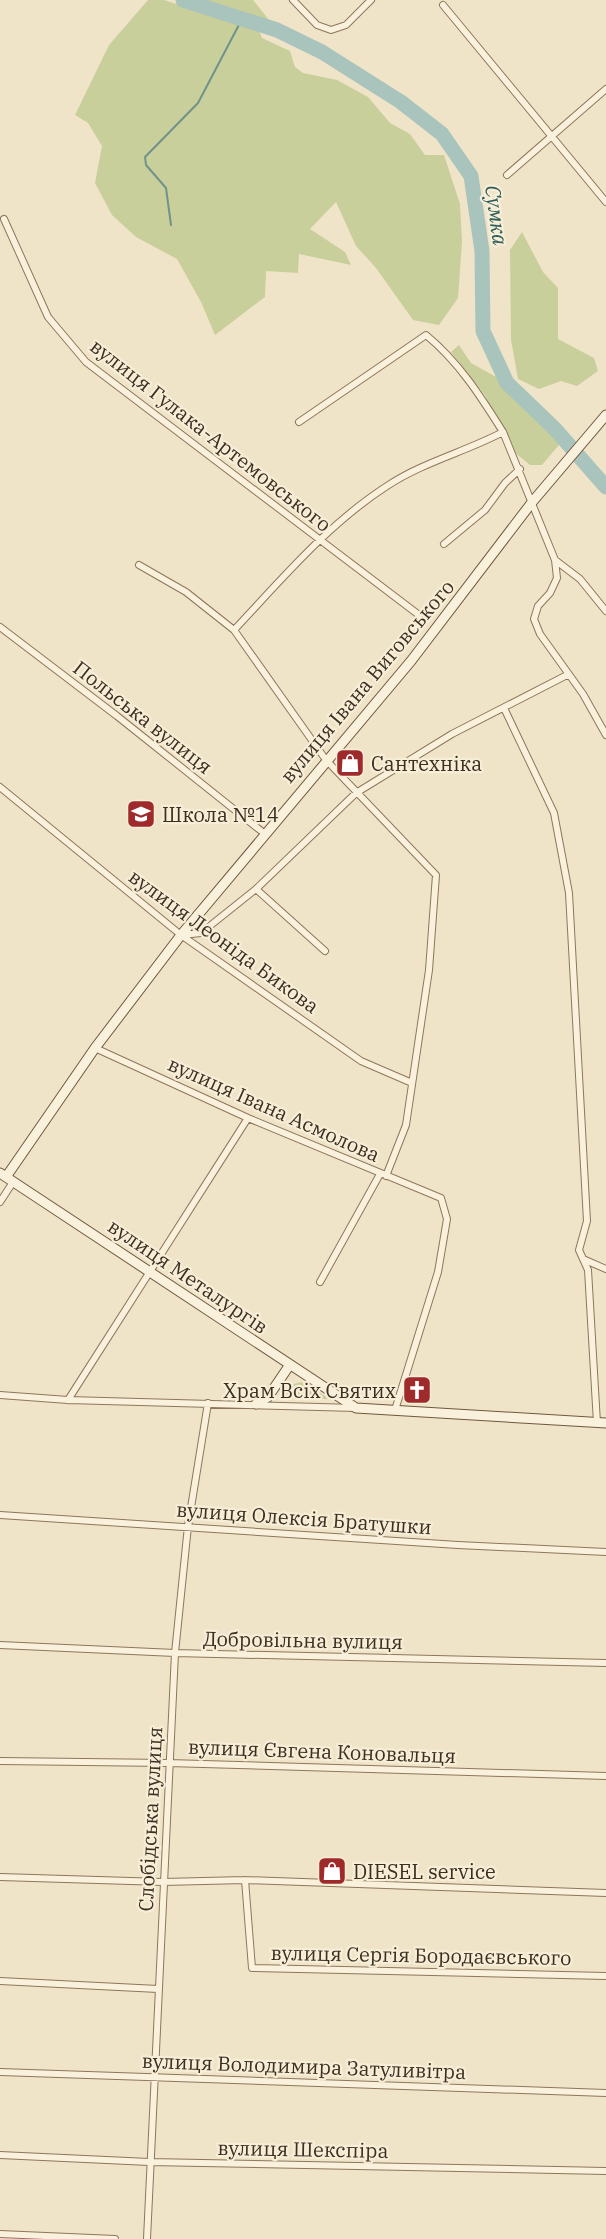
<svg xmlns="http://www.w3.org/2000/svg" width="606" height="2239" viewBox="0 0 606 2239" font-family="'IBM Plex Serif',serif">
<rect width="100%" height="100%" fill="#f0e4c8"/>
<path fill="#c9cf9b" d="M148,0H164L259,30L262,38L290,51L295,67L303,73L337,80L368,97L390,123L410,134L425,155H444L460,204L462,242L458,298L439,325L413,320L376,268L356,246L336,202L310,229L345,252L351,265L299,254L298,273L266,271L265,297L215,335L201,302L177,259L136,237L112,215L95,183L102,146L88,123L75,115L109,45Z
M183,0H253L277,30Z
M522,232L543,272L558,288V339L594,358L598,371L577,386L561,381L539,389L518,379L511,340L510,250Z
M459,345L471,363L507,383L564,439L542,465H530L508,447L485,395L451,352Z
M301,1382L330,1399L279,1398L294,1384Z"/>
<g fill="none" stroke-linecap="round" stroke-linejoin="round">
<path stroke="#6f938a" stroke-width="2" d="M171,225L166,188L146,165L145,157L198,103L242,19"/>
<path stroke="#a9c4bc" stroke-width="15" d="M183,0L277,30L322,52L401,102L442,134L471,176L482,251L483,331L507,383L555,429L606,487"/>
<g stroke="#8d765c" stroke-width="8">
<path id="street" d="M293,0L317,25L331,30L346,25L371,0
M443,5L606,202
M507,175L606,89
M4,219L48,317L86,362L419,615
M299,422L426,335C459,362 481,397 503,432
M444,544L485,510L505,483L520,469
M555,560L557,578L550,593L538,606L534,619L540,634L583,694L606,735
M139,565L186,592L234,630L326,760L436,875L429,970L406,1125L386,1176
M0,627L117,716L265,834
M234,630C282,579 328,524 387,486C423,462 465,452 503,432L555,560L580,579L606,611
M504,708L554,813L569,893L587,1221L579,1250L588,1270L597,1423
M0,787L181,935L361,1061L412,1083
M256,889L325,951
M182,935L201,933L256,889L356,793L452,734L567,675
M95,1048L248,1118L441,1198L447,1219L438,1272L395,1410
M0,1202L13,1182
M583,1259L606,1269
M320,1282L380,1174
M0,1395L68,1400L356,1408
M68,1400L248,1118
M0,1515L458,1545L606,1552
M0,1645L175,1653L606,1663
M0,1761L168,1763L606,1776
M0,1877L163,1882L245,1880L606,1893
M245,1880L252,1968L606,1976
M0,1981L158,1989
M0,2072L606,2093
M0,2155L149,2162L606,2171
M0,2234L115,2239
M147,2239L175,1653L188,1526L208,1403"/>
</g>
<g stroke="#6f573f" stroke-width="11">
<path id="secondary" d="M0,1173L356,1408L606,1423
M6,1177L95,1048L181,935L411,661L533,501L606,415
M256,1404L268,1397L289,1366"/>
</g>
<use href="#street" stroke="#faf1dc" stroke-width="6"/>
<use href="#secondary" stroke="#faf1dc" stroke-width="9"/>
</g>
<defs>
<g id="shop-square" transform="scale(1.5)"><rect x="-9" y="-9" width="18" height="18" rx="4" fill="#9e2a2b" stroke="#f7eed8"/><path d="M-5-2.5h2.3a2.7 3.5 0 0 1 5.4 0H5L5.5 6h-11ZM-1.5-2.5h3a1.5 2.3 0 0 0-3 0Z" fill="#fff"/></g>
<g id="school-square" transform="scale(1.5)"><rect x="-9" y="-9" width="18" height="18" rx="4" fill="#9e2a2b" stroke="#f7eed8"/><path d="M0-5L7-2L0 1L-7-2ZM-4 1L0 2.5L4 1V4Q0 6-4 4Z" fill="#fff"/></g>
<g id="church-square" transform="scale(1.5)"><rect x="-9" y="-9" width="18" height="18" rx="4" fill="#9e2a2b" stroke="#f7eed8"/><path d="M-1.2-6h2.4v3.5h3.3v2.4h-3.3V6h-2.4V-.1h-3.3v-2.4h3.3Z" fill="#fff"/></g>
</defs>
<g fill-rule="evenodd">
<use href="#shop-square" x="350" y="763"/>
<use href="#school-square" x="141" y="814"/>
<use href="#church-square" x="417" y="1390"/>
<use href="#shop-square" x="332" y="1871"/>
</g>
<g text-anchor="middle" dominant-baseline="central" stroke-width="4.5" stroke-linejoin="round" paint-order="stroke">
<g font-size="20" fill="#3d2e20" stroke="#f7eed8">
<text transform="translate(211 435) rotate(38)">вулиця Гулака-Артемовського</text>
<text transform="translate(367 681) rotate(-50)">вулиця Івана Виговського</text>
<text transform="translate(143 717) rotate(38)">Польська вулиця</text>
<text transform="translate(224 941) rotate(36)">вулиця Леоніда Бикова</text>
<text transform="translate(274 1109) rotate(24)">вулиця Івана Асмолова</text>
<text transform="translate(188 1276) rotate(34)">вулиця Металургів</text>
<text transform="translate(304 1518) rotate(4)">вулиця Олексія Братушки</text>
<text transform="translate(303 1640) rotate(1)">Добровільна вулиця</text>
<text transform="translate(322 1751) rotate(2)">вулиця Євгена Коновальця</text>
<text transform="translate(150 1819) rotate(-87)">Слобідська вулиця</text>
<text transform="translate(421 1955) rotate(1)">вулиця Сергія Бородаєвського</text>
<text transform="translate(304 2066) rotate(2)">вулиця Володимира Затуливітра</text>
<text transform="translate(303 2149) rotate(1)">вулиця Шекспіра</text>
</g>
<g font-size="20" fill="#3d2e20" stroke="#f7eed8" text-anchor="start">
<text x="371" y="763">Сантехніка</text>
<text x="162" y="814">Школа №14</text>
<text x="396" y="1390" text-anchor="end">Храм Всіх Святих</text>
<text x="353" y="1871">DIESEL service</text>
</g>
<g font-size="21" font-style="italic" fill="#2f5d5a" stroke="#f7eed8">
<text transform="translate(497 215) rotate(82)">Сумка</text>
</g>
</g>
</svg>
